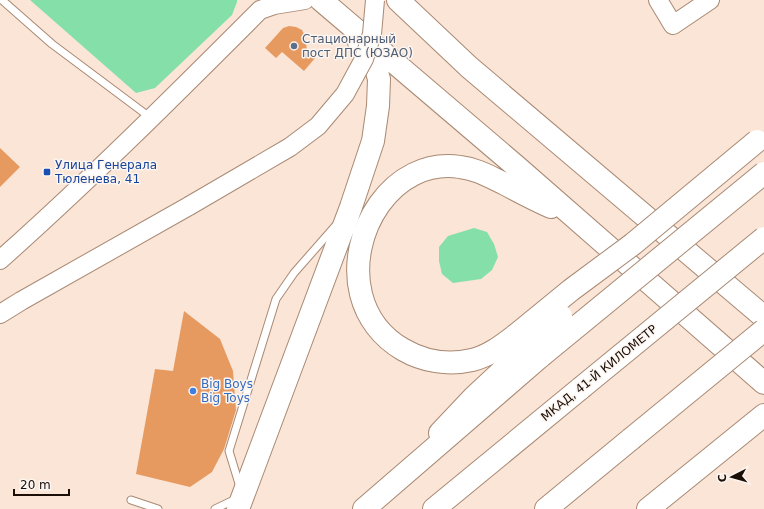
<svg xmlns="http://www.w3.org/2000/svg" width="764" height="509" viewBox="0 0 764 509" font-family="'DejaVu Sans',sans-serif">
<rect width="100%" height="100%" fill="#fae5d7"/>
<path fill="#85dfa8" d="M30,0H237V2L232,15L155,88L136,93Z
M474,228L487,232L494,244L498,257L492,270L481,279L453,283L442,274L439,261V247L448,236Z"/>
<path fill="#e79a60" d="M289,26L296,27L302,30L305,36L307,50L316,57L304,71L282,52L276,58L265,48L283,28Z
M0,148L20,167L0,187Z
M184,311L220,339L233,371L236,410L224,449L212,472L190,487L136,474L155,369L173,371Z"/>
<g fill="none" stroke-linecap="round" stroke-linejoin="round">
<g stroke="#a98973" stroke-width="9">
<path id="service" d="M2,0L52,44L151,118
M240,487L229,451L276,299L294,273L337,224
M131,500L158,509
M215,509L236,499"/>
</g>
<g stroke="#a98973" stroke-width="20">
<path id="tertiary" d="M658,0L673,25L710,0
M0,260C90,180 175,95 260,10L274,5L305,0
M0,314L21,301L189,206"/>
</g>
<g stroke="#a98973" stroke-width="24">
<path id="primary" d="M321,0L517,167L764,383
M398,0L469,67L764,317
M516,335C503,345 489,356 472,360C424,371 373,343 361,294C346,234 392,157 460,167C477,169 490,177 505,184C520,192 535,200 551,207
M440,433L474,397L529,346
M238,509L351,207L373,141L378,106L379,79L374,62L359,42
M648,509L764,415"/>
</g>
<g stroke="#a98973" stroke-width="24">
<path id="trunk" d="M364,509L541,356
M434,509L581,388
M546,509L631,439"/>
</g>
<use href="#service" stroke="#fff" stroke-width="7"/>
<use href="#tertiary" stroke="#fff" stroke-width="18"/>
<use href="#primary" stroke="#fff" stroke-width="22"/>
<use href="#trunk" stroke="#fff" stroke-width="22"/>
<g stroke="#a98973" stroke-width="20" stroke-linecap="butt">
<path id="tertiary-bridge" d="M189,206L290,147L318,126L345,94L364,59L372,34L375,0"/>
</g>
<g stroke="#a98973" stroke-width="24" stroke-linecap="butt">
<path id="primary-bridge" d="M516,335L571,290L633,244L757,141
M529,346L561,316"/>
</g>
<g stroke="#a98973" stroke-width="24" stroke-linecap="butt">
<path id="trunk-bridge" d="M541,356L764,173
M581,388L764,238
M631,439L764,330"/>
</g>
<use href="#tertiary-bridge" stroke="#fff" stroke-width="18"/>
<use href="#primary-bridge" stroke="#fff" stroke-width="22"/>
<use href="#trunk-bridge" stroke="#fff" stroke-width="22"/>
</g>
<circle fill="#5c6f8a" stroke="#fcf5f0" stroke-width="1.5" cx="294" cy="46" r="4"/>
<rect fill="#1a4fb4" stroke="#fcf5f0" stroke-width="1.5" x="43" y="168" width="8" height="8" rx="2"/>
<circle fill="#3f7fe0" stroke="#fcf5f0" stroke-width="1.5" cx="193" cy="391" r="4"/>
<g text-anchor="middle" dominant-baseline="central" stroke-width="3" stroke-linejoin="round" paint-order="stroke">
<g font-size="12" fill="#4e5e75" stroke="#fcf5f0" text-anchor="start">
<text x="302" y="39">Стационарный<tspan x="302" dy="14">пост ДПС (ЮЗАО)</tspan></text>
</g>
<g font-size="12" fill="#164399" stroke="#fcf5f0" text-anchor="start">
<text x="55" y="165">Улица Генерала<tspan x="55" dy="14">Тюленева, 41</tspan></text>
</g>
<g font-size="12" fill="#1a0e07" stroke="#fcf5f0">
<text transform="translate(599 373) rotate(-39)">МКАД, 41-Й КИЛОМЕТР</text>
</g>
<g font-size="12" fill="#366cbe" stroke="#fcf5f0" text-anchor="start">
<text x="201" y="384">Big Boys<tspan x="201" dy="14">Big Toys</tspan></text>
</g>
</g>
<g transform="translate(732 477) rotate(264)" stroke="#fcf5f0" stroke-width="3" paint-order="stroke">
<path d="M0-3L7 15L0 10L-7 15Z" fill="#1a0e07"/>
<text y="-6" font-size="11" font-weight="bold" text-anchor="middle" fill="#1a0e07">С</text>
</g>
<path d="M14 489v6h55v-6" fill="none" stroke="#1a0e07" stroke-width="2"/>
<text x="20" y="489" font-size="12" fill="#1a0e07" stroke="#fcf5f0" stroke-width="3" paint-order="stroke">20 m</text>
</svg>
